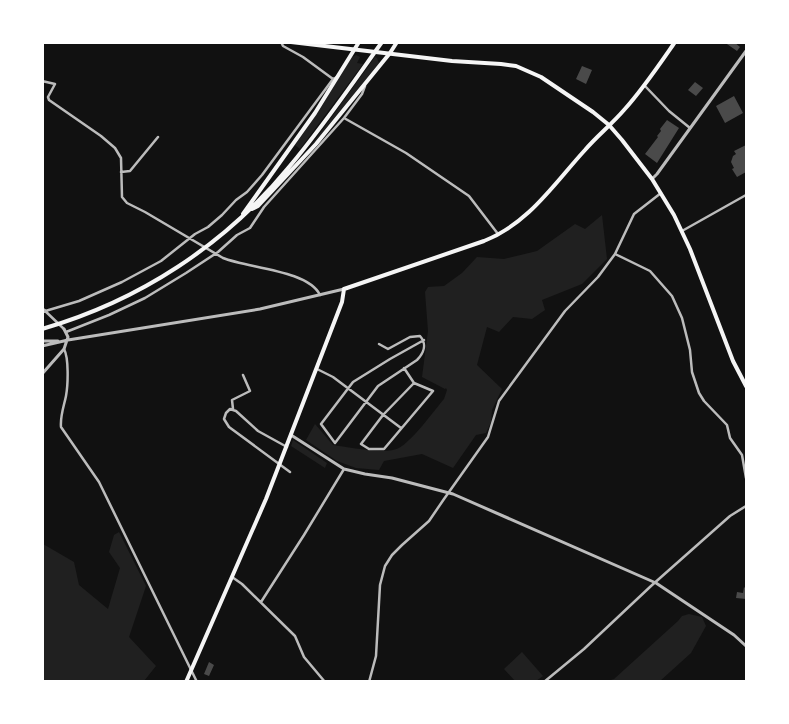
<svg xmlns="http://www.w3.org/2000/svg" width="789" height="724" viewBox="0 0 789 724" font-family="Arial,sans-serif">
<rect width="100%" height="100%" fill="#111"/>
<path fill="#202020" d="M356,55L360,57L357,63L363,64L300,149L295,145L320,109L351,58Z
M375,57L377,58L379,63L305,154Z
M602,215L607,259L582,284L542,300L545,310L532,319L513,317L499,332L487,327L477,365L502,389L492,410L491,422L486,433L476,435L453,468L422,454L384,461L379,470L356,468L337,461L306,440L315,424L333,445C348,447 386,455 399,448C413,440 433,412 444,399L447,390L446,388L445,389L422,377L428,331L425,292L428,287L444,286L462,273L477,257L504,259L537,251L575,224L585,229Z
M293,440L327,463L325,468L291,446Z
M119,532L146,586L129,637L156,666L144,681H43V544L74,562L79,585L108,609L120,568L109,552L114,535Z
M689,614L702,617L706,626L691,653L660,681H608L614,679L678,621L682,616Z
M522,652L543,676L536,681H515L504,669Z"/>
<path fill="#4a4a4a" d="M724,42H734L740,47L737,51Z
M582,66L592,70L586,84L576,79Z
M695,82L703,88L696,96L688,90Z
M734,96L743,113L725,123L716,106Z
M667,120L679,128L657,163L645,154L658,137L657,136L661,131L660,129Z
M746,145V172L737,177L732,169L734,168L731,162L733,156L736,154L734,151Z
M744,587L746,589V599L736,598L737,592L743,593Z
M209,662L214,665L209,676L204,674Z"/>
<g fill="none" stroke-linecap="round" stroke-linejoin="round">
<path stroke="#bcbcbc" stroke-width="2.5" d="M281,42L283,46L303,57L333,79
M42,81L55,84L48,97L49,100L101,136L115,148L121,158L122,197L127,203L145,212L223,258C247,268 308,270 320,295
M645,86L669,111L690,128
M344,118L406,153L469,196L498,234
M121,172L130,171L158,137
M682,231L746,195
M615,254L650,271L672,296L682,318L690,350L692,372L699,393L704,401L727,425L730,438L742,455L746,478
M42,308L64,329
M42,312L79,301L122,282L161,261L195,234L208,227L222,215L236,200L247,192L262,175L333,79L337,77
M66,332L109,315L145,298L186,273L218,252L237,235L250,228L264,207L344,118L362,94L365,86
M379,344L388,349L410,337L420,336C427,344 424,353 417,360L378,386L335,443L321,424L353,382L390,359L424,340
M64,349C69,358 68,385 66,396C64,406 60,416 61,427L99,482L197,682
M404,368L414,383L433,391L384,449H369L361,444L383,415L414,383
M317,369L333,377L401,428
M233,409L232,400L250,391L243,375
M287,447L258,431L236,411L230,409L226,413L224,419L229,427L290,472
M232,577L242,584L295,636L304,657L325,682
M261,602L304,535L344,469
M369,682L376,656L380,585L385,566L392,555L402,545L429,521L444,499L488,437L499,401L565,311L598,277L615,254L634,214L661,193
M544,682L584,649L651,586L730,516L746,506"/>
<path stroke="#bcbcbc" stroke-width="3" d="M652,179L657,174L746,51
M42,341H58
M42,346L68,340L260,309L344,289
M42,374L64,349L68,337L64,329
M291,435L344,469L365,474L392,478L453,494L656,583L734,635L746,646"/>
<path stroke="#f5f5f5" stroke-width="4" d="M291,42L452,61L501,64L516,66L541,77L593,112L609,125L622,140L652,179L674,215L690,249L733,361L746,386
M186,682L266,499L342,302L344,289L484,241C529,223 553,185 585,150C597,136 612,124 624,110C643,89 659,65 675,42"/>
<path stroke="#f5f5f5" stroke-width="4" d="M252,209L258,206L316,144L390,53L397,42
M243,214L315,113L359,42
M42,329C139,301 225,245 289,167C322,128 352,84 382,42"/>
</g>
<rect width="789" height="724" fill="none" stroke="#ffffff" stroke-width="88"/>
</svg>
